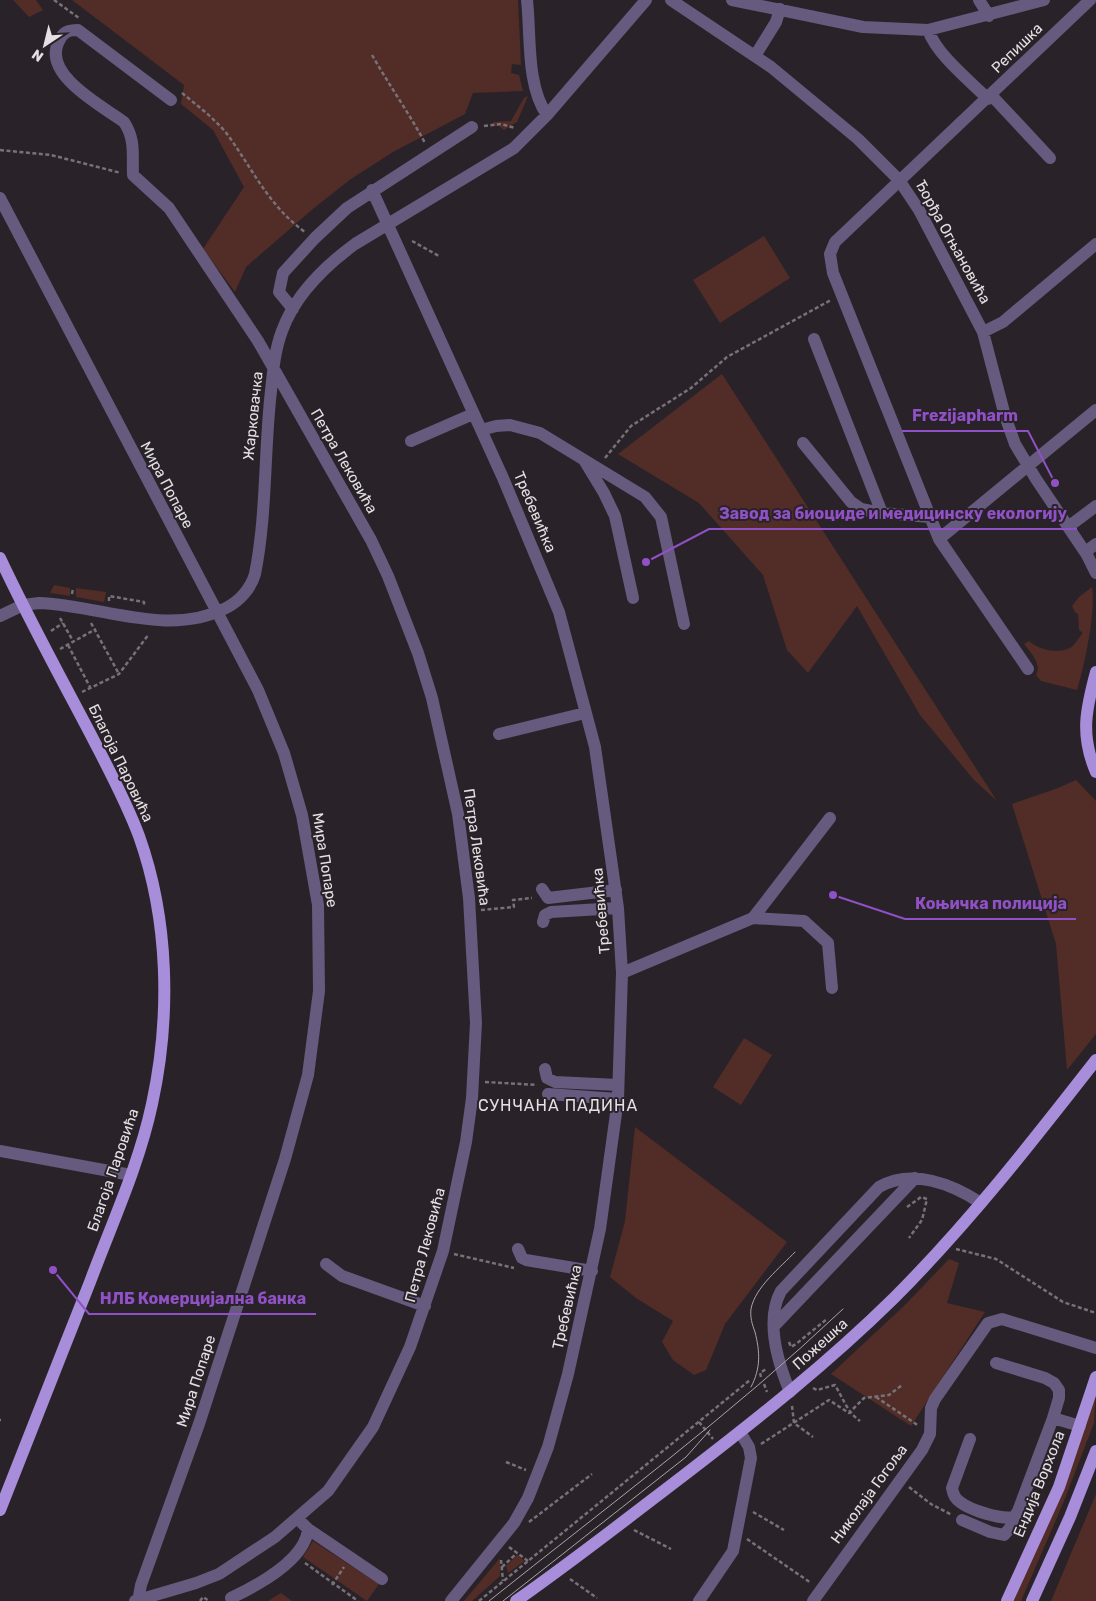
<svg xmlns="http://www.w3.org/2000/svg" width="1096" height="1601" viewBox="0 0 1096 1601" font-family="Rubik,sans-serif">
<rect width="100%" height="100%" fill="#292329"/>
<path fill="#522c26" d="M13,0H36L43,10L29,17Z
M72,0H518L521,65L512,64L511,73L519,75L523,91L473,93L465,114L393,152L351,179L314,208L246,267L235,292L203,249L244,187L213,130L181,104L184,85Z
M528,96L517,122L504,130L499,126H494L493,122L511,121L524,98Z
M764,236L790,278L720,323L693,280Z
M722,374L997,801L974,780L920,715L857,606L808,673L787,650L763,575L699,503L618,454Z
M54,585L70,588V596L50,593Z
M1092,587C1096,609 1085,665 1077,690L1041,681L1036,675C1042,664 1031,653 1024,644L1029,641C1039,650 1057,654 1070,648C1075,645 1079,637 1083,633L1079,630L1078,614L1075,612L1072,606L1079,597Z
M76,588L106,592L104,602L76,597Z
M1076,780L1096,801V1034L1067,1070L1056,944L1012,804L1058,788Z
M744,1038L772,1055L741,1105L713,1087Z
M635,1127L787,1242L725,1324L706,1370L694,1375L673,1360L662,1342L673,1321L636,1298L610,1277L625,1221Z
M949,1259L959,1263L947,1303L985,1312L911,1426L831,1374L906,1304Z
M1096,1393L1094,1423L1064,1501L1021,1601H1014Z
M1096,1494V1601H1051Z
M313,1541L379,1584L367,1601L303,1557Z
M517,1555L525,1561L508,1573L506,1566Z
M500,1558V1576L472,1601H464Z
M281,1593L292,1601H268Z"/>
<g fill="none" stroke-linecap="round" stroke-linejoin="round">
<path stroke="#777277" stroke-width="2.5" stroke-dasharray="4 2.5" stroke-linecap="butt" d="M54,0L79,18
M372,55C389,85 409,113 425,143
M182,93C199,107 218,121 230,138C254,172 270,207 305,232
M484,126L501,124L515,128
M0,150L51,155L121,173
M412,241L439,256
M605,458L631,426L691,388L727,357L831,300
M72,594L73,588
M109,601V596L144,602V607
M60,618L73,641
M91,623L119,674
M51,631L63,623
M68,645L90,687
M60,649L96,629
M82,692L119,674L149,634
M481,910L514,907L513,900L532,898
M485,1082L537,1085
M907,1207L921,1197L927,1199L922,1220L909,1238
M956,1249L996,1259L1063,1302L1096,1313
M454,1254L514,1268
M789,1342L791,1347L796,1344L827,1319
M761,1377L760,1373L766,1369
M764,1384L767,1392
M813,1388L817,1390L835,1385C843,1398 847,1412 860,1421
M876,1397L919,1426
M792,1406L794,1423L813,1437
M0,1420H1
M699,1422L713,1439
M761,1444L829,1400L849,1413L864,1398L889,1395L902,1385
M506,1462L526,1470
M909,1487L931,1504L952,1515
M753,1512L784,1530
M529,1522L592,1474
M634,1530L671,1549
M747,1539L811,1583
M509,1547L528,1561
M501,1560L503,1581
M305,1563L358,1601
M502,1567L517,1553
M570,1579L597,1598
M332,1585L344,1567
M200,1601L203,1597L209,1601
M479,1601L750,1380"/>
<path stroke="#665a7f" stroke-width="12" d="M527,0C531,35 526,85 547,115
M671,0L771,67L858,139L899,180L919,210L983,332L1005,416L1015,444L1036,479L1087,555L1096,573
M732,0L863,27L928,30L1044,0
M979,0L989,16
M1090,0L835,242L830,254L833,273L939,539L1096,410
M928,30C937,55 969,80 988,99
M755,56L776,22L780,9
M992,96L1050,158
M372,190L503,478L559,612L595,747L618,908L622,973L618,1099L600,1229L568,1374L548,1447L528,1498L514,1523L451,1601
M0,198L258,690L284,753L302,815L318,905L319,991L308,1075L285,1159L199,1424L141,1585L138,1601
M293,309L279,292L283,273L315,238L347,208L472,127
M983,332L1003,322L1096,244
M814,339L882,513L930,517
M481,430L496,426L510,425L540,433L645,497L661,517L684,624
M411,441L473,414
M803,443L851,502L861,509L882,513
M584,460L604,493L615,516L633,598
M1068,527L1096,506
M939,539L1028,669
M1085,552L1096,544
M0,616L23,605L39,603C101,605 167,638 226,608C240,601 251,588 255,574C267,514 264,451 271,391C273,371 275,349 282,331C295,295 325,266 355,244L514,148L547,115L646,0
M499,734L585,713
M542,889L548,898L616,890
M753,918L804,921L828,943L832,988
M543,922L545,915L551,912L618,908
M622,973L753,918L830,818
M545,1069L547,1078L555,1082L618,1085
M548,1094L618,1099
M0,1151L131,1175
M518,1249L522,1258L526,1260L592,1271
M326,1264L342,1276L425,1306
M775,1325L915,1178
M790,1392C778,1363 765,1320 781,1291L879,1187C912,1168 952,1184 981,1203
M1053,1418L1080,1426
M970,1439L952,1488C953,1494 955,1499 960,1502C970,1510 1001,1520 1014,1517L1018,1511L1053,1418L1059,1398V1390L1054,1383L1045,1378L996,1363
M962,1520L990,1532L1004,1535L1010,1528L1014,1517
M308,1529L382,1579
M231,1598C256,1586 305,1561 308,1529L298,1519
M135,1601L196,1583L219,1574L275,1537L328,1491L373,1427L410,1347L443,1251L466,1142L472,1098L476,1023L469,898L458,814L432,698L418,653L388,576L371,540L258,341L169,208L133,175C132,156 136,140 124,122C102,106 41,74 59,41C63,32 68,30 78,30L171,100
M699,1601L733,1551L751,1458L749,1447L740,1432
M813,1601L922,1450L930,1434L931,1408L935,1399L988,1323L1002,1319L1096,1348"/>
<path stroke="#a88dda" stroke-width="12" d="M0,558C28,618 60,676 91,735C108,768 126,801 139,836C169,920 171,1017 152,1104C139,1165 112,1223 90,1282C60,1358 30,1433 0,1510
M1096,672C1086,709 1080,735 1096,772
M516,1601C573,1561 628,1518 683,1476C756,1420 828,1363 894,1298C968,1224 1032,1142 1096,1060
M1007,1601L1059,1487L1096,1377
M1032,1601L1070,1517L1096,1451"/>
<path stroke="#a8a4a8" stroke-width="1" d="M751,1387C761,1368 760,1352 755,1332C752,1324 750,1317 751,1309C755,1287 781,1267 795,1252
M489,1601C608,1506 732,1414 843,1309
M503,1601L686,1457L710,1430"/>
</g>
<g text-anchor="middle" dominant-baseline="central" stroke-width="4" stroke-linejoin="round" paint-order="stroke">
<g font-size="15" fill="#e4e0e3" stroke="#292329">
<text transform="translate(1017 48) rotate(-44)">Репишка</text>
<text transform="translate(953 242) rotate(61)">Ђорђа Огњановића</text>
<text transform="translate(253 416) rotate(-84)">Жарковачка</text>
<text transform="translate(344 461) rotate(60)">Петра Лековића</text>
<text transform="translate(167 485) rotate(62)">Мира Попаре</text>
<text transform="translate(535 512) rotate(67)">Требевићка</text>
<text transform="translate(121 763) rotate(64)">Благоја Паровића</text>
<text transform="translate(477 847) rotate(82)">Петра Лековића</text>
<text transform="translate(325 860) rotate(81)">Мира Попаре</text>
<text transform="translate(601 911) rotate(-95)">Требевићка</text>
<text transform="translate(113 1170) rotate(-71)">Благоја Паровића</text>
<text transform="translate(425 1245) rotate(-75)">Петра Лековића</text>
<text transform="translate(567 1307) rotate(-77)">Требевићка</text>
<text transform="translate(820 1344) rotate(-42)">Пожешка</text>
<text transform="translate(196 1381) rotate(-72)">Мира Попаре</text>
<text transform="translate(1039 1484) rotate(-68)">Ендија Ворхола</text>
<text transform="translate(869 1494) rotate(-54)">Николаја Гогоља</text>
</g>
<g font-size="16" letter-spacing="1" fill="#e4e0e3" stroke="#292329">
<text x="558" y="1105">СУНЧАНА ПАДИНА</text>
</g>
</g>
<path fill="none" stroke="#9050c6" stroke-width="2" d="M1055 483L1028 431H902M646 562L709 529H1077M833 895L905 919H1076M53 1270L89 1314H316"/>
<g fill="#9050c6" stroke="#292329" stroke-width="2">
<circle cx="1055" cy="483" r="5"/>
<circle cx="646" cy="562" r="5"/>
<circle cx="833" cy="895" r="5"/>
<circle cx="53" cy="1270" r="5"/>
</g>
<g font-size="16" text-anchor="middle" font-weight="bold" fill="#9050c6" stroke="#292329" stroke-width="4" stroke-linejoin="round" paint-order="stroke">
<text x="965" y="421">Frezijapharm</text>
<text x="893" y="519">Завод за биоциде и медицинску екологију</text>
<text x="991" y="909">Коњичка полиција</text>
<text x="203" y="1304">НЛБ Комерцијална банка</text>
</g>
<g transform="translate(45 45) rotate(215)" stroke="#292329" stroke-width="4" paint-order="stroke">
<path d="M0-4L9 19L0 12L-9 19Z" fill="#e4e0e3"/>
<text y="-8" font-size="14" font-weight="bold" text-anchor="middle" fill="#e4e0e3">N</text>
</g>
</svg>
